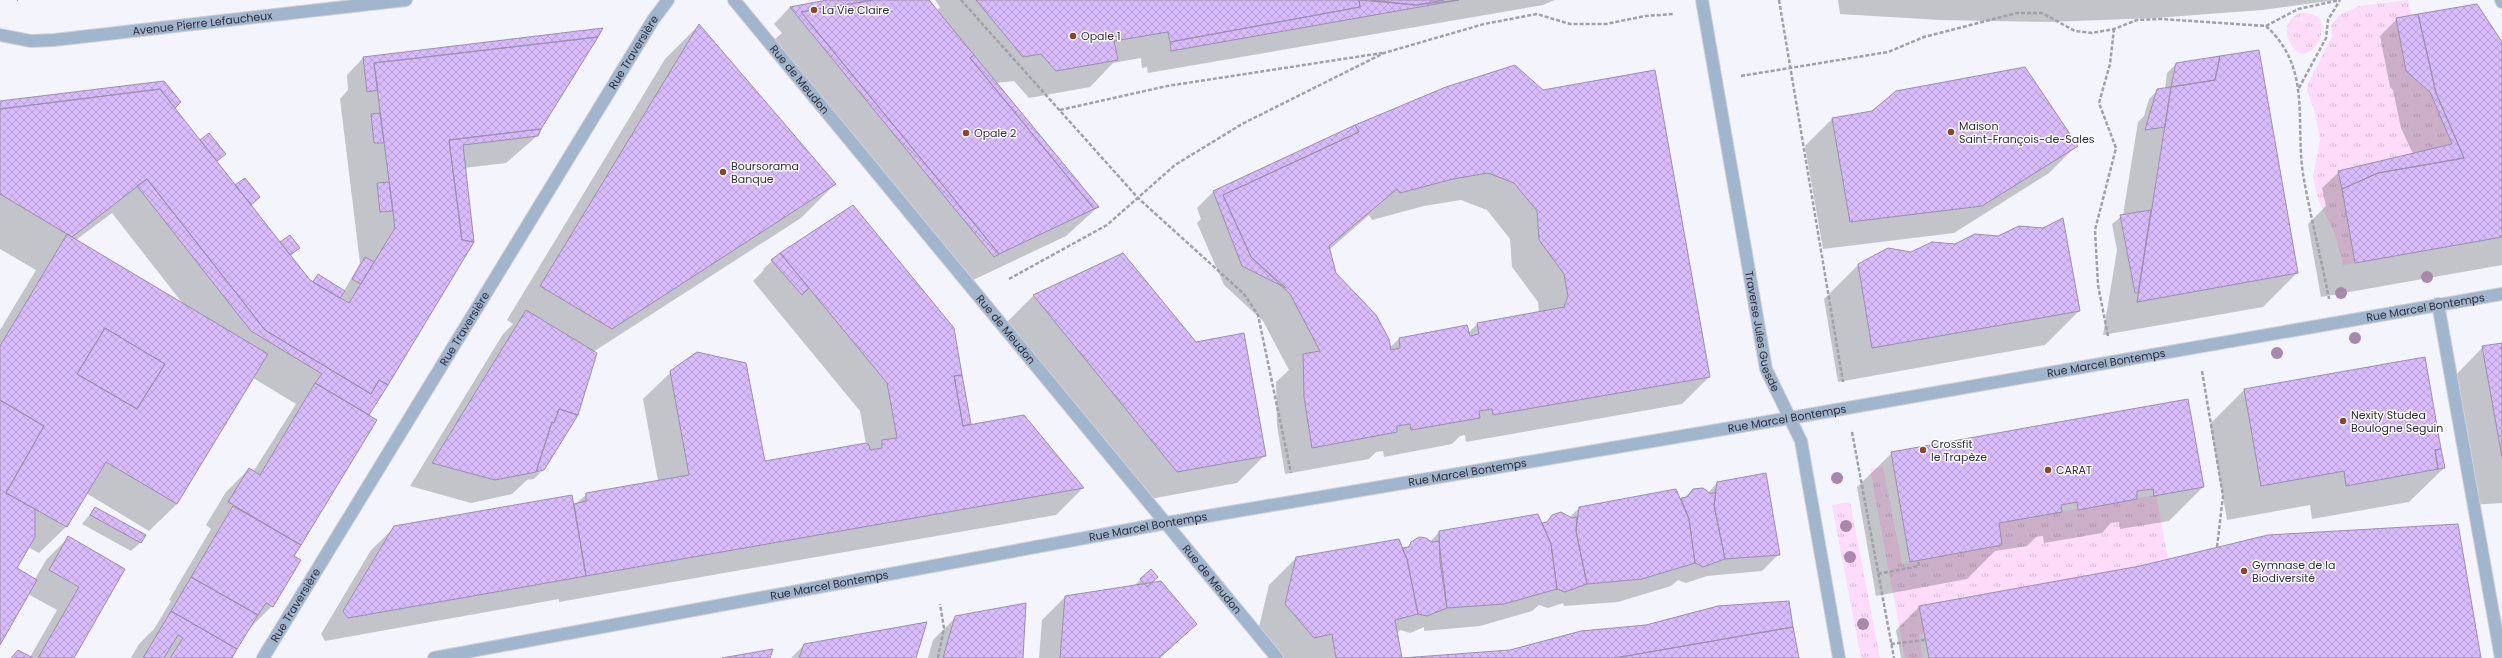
<svg xmlns="http://www.w3.org/2000/svg" width="2502" height="658" viewBox="0 0 2502 658" font-family="Poppins,sans-serif">
<defs>
<pattern id="grass-tufts" width="24" height="20" patternUnits="userSpaceOnUse"><rect width="24" height="20" fill="#fddbf9"/><path d="M3 7l-1-3M5 7V3M7 7l1-3M15 17l-1-3M17 17v-4M19 17l1-3" fill="none" stroke="#d9bcd6"/></pattern>
<pattern id="building-cross-hatch" width="8" height="8" patternUnits="userSpaceOnUse"><rect width="8" height="8" fill="#d7bbfb"/><path d="M0 0l8 8M0 8l8-8" fill="none" stroke="#b9a1d8"/></pattern>
</defs>
<rect width="100%" height="100%" fill="#f4f5fc"/>
<path fill="url(#grass-tufts)" d="M2408,0L2430,92L2452,144L2339,171L2355,263L2343,265L2335,234L2318,199L2313,177L2320,140L2315,113L2307,90L2309,81L2332,37L2331,26L2339,15L2359,6Z
M2299,13C2345,9 2311,71 2294,49C2284,34 2283,23 2299,13Z
M1883,467L1902,564L2002,545L1999,523L2156,495L2168,559L2140,566L1919,606L1924,633L1919,634L1923,658H1905L1870,469Z
M1850,502L1880,658H1861L1832,505Z"/>
<path fill="#0003" fill-rule="evenodd" d="M833,0H928L937,11L940,7L935,0H1555L1543,5L1148,73L1147,67L1142,68L1141,58L1113,63L1090,87L1029,98L1014,81L996,83L1098,207L1066,236L971,281L774,40L782,33L774,24L790,7Z
M1838,0H2336L2262,10L2155,18L2048,22L1940,20L1840,14Z
M2397,19L2502,44V265L2321,297L2308,224L2326,206L2322,188L2339,172L2413,154L2401,128L2393,90L2390,87L2380,36Z
M699,25L835,184L801,218L593,352L543,470L534,479L527,480L512,494L471,503L410,486L503,334L513,324L507,320L665,59ZM541,470V472L531,473V471Z
M363,58L537,136L506,163L464,168L387,384L367,415L375,420L292,557L272,606L249,629L231,658H131L139,644L154,629L171,601L169,600L211,529L206,525L226,492L249,469L253,472L296,404L253,378L177,504L149,531L86,493L67,526L39,553L28,547L16,568L35,579L46,560L69,537L124,570L73,658H11L30,657L57,610L28,594L0,643V330L36,270L0,249V102L164,82L179,102L174,108L200,141L209,134L224,154L216,162L235,186L259,197L250,206L280,243L298,248L290,257L311,282L318,276L344,291L360,263L340,99L348,90L347,75ZM112,213L184,305L76,240Z
M2176,64L2297,273L2263,307L2103,335L2117,250L2112,224L2123,215L2138,122L2144,116L2149,99L2158,90L2165,89L2167,73Z
M1447,88L1709,377L1682,404L1466,442L1465,435L1460,436L1452,444L1384,457L1383,451L1376,452L1369,459L1285,474L1277,425L1276,382L1289,370L1263,321L1224,285L1197,223L1201,219L1197,208L1213,192ZM1461,200L1487,210L1510,239L1512,267L1538,302L1539,313L1477,324L1468,333L1467,326L1399,339L1389,348L1335,274L1329,250L1369,215L1372,220L1424,206Z
M1832,119L2076,146L2049,173L1954,233L1823,249L1805,146Z
M1998,237L2079,311L2045,345L1838,382L1824,299L1858,265Z
M780,254L970,424L967,426L1083,488L1056,515L559,602V599L325,641L321,634L371,550L395,527L573,506L587,494L658,481L643,399L671,372L764,462L866,444L860,411L753,281L764,270L763,269Z
M1123,254L1265,455L1237,483L1150,499L1006,323L1033,296Z
M2502,344V503L2471,505L2449,382L2483,347Z
M2244,390L2444,468L2409,502L2312,519L2310,505L2227,520L2210,424Z
M1892,453L2203,487L2169,521L2120,529L2119,522L2111,523L2102,533L2044,543L2043,536L2036,537L2027,546L1995,551L1967,579L1876,596L1857,487Z
M1717,483L1779,554L1762,571L1707,576L1686,583L1678,580L1671,586L1618,602L1564,606L1563,603L1548,608L1539,605L1532,611L1480,626L1424,631V627L1410,633L1400,630L1397,634L1401,658H1281L1258,631L1269,585L1296,558L1406,549L1412,542H1430L1439,532L1541,525L1548,523L1557,514L1570,517L1579,508L1680,501L1693,490L1708,493Z
M95,508L144,535L140,543L131,551L82,524Z
M1141,579L1151,583L1195,624L1160,658H1039L1042,620L1065,597L1134,586Z
M1919,607L2480,658H1901L1896,630Z
M956,617L1022,658H928L933,640Z
M804,645L915,658H791Z"/>
<path fill="url(#building-cross-hatch)" stroke="#9b8eac" fill-rule="evenodd" d="M827,0H873L801,12L999,254L994,257L790,7Z
M873,0H929L974,55L970,58L1094,209L999,254L801,12Z
M976,0H1359L1360,7L1170,42L1168,32L1114,41L1118,60L1056,71L1041,54L1023,57Z
M1359,0L1416,5L1459,0L1171,51L1170,42L1360,7Z
M1371,0H1444L1416,5Z
M2477,4L2502,42V237L2355,263L2342,189L2378,173L2464,158L2436,93L2418,14Z
M2418,14L2436,93L2464,158L2378,173L2342,189L2338,171L2452,144L2430,92L2406,71L2396,18Z
M699,24L836,184L612,329L540,286Z
M603,28L598,37L374,63L378,90L367,92L363,57Z
M598,37L541,129L449,140L462,240L474,242L388,385L379,380L371,394L265,330L147,179L72,237L0,194V109L160,89L310,280L349,303L395,228L374,63Z
M2259,50L2298,273L2137,302L2171,87L2215,80L2220,56Z
M974,55L1099,207L1094,209L970,58Z
M2220,56L2215,80L2171,87L2176,63Z
M1515,65L1543,90L1655,70L1710,377L1493,415L1492,409L1479,411L1480,418L1411,430L1410,424L1397,426V432L1312,448L1304,397L1303,354L1320,351L1290,294L1251,257L1223,195L1359,132L1355,125L1446,87ZM1488,173L1514,183L1537,211L1539,240L1564,274L1568,296L1564,307L1477,323L1479,334L1470,336L1467,325L1399,338L1400,348L1391,350L1389,339L1376,315L1336,273L1329,246L1397,189L1400,193L1453,179Z
M2025,67L2078,146L1982,206L1850,222L1832,118L1872,111L1896,91Z
M164,81L181,102L175,108L160,89L0,109V101Z
M2171,87L2165,127L2145,130L2157,89Z
M380,113L384,143H374L371,114Z
M1355,125L1359,132L1223,195L1251,257L1286,288L1242,266L1213,191Z
M541,129L538,136L463,145L474,242L462,240L449,140Z
M209,133L226,154L217,161L200,140Z
M245,178L260,197L251,205L235,185Z
M147,179L265,330L371,394L379,380L388,385L369,415L315,383L322,374L251,331L137,186Z
M389,182L393,211L380,212L377,183Z
M853,205L954,328L962,375L954,376L963,426L1024,415L1084,488L586,576L574,504L586,501V493L689,475L670,371L697,352L746,363L765,461L866,443L869,445L870,450L882,448V440L897,438L887,383L780,253Z
M2151,210L2138,293H2135L2120,215Z
M2063,218L2080,311L1872,348L1858,264L1888,248L1911,252L1932,242L1955,244L1975,234L1998,236L2019,226L2043,228Z
M67,234L268,354L177,504L106,462L67,527L6,493L44,426L0,400V346ZM105,328L165,364L137,409L77,374Z
M290,235L300,248L290,255L280,242Z
M780,253L809,288L802,295L771,260Z
M1123,253L1196,342L1244,333L1266,456L1177,472L1033,295Z
M365,257L374,262L361,284L352,279Z
M318,274L345,291L340,298L313,282Z
M526,310L597,353L578,415L559,409L554,423L552,422L536,472L495,480L432,463Z
M105,328L165,364L137,409L77,374Z
M2502,343V457L2482,346Z
M2425,357L2441,449L2435,450L2438,469L2346,486L2344,471L2261,486L2244,389Z
M962,375L971,424L963,426L954,376Z
M315,383L377,420L301,545L228,502L249,468L260,475Z
M2188,399L2204,487L2154,496L2153,489L2137,491V499L2078,510L2077,502L2061,505L2062,512L1999,523L2002,545L1910,562L1891,452Z
M0,400L44,426L6,493L35,509V537L17,568L37,580L0,645Z
M559,409L578,415L544,470L536,472L552,422L554,423Z
M2441,449L2445,468L2438,469L2435,450Z
M1766,473L1780,555L1725,559L1714,505L1717,482Z
M1703,488L1711,494L1716,492L1714,505L1725,559L1703,567L1695,563L1689,519L1681,498L1687,497L1693,489Z
M1676,489L1689,519L1695,563L1642,579L1587,584L1576,531L1579,507Z
M572,495L586,576L348,618L343,611L394,526Z
M233,506L301,545L294,556L301,560L273,607L266,603L258,615L191,577Z
M95,507L146,535L141,543L90,515Z
M1561,512L1572,518L1577,517L1576,531L1587,584L1565,592L1557,589L1551,544L1542,523L1547,522L1552,515Z
M1538,514L1551,544L1557,589L1504,604L1447,608L1440,562L1439,531Z
M2458,524L2481,658H1929L1919,606L2140,566L2268,535Z
M68,536L125,569L74,658H38L79,587L49,570Z
M1419,537L1426,538L1432,542L1439,541L1447,608L1427,616L1418,614L1407,559L1402,548L1409,547L1411,542Z
M1399,539L1407,559L1418,614L1395,620L1402,658L1510,650L1581,631L1646,625L1718,606L1789,601L1793,627L1615,658H1336L1332,634L1314,638L1285,604L1296,557Z
M1151,569L1158,577L1147,587L1140,579Z
M191,577L258,615L237,649L171,611Z
M1161,581L1197,624L1159,658H1060L1065,596Z
M1026,603L1023,658H943L955,616Z
M171,611L237,649L232,658H170L183,638L178,635L164,658H143Z
M927,622L916,658H799L804,644Z
M1793,627L1799,658H1615Z
M773,649L770,658H722Z
M18,650L33,658H11Z"/>
<g fill="none" stroke-linecap="round" stroke-linejoin="round">
<g stroke="#d0d1d9" stroke-width="14">
<g id="lane">
<path id="s1" d="M1702,0L1766,369L1801,441L1839,658"/>
<path d="M2438,304L2501,658"/>
</g>
</g>
<g stroke="#d0d1d9" stroke-width="14">
<g id="street">
<path id="s2" d="M734,0L1277,658"/>
<path d="M2501,0L2502,2"/>
<path id="s3" d="M0,35L31,41L54,40L406,0"/>
<path id="s4" d="M263,658L653,20L668,0"/>
<path id="s5" d="M434,658L1166,523L1790,418L2502,294"/>
</g>
</g>
<path stroke="#9fa0a9" stroke-width="2.5" stroke-dasharray="4 2" stroke-linecap="butt" d="M17,0H18
M961,0L1138,198L1244,294L1258,315L1291,473
M1779,0L1843,382
M2266,26L2298,9L2340,0
M1741,76L1888,52L1924,37L2017,13H2042L2075,31L2092,33L2114,29L2137,20L2161,19L2266,26C2312,68 2295,121 2303,174C2310,215 2321,257 2329,299
M2299,88L2326,38L2328,20L2340,0
M1060,110L1167,86L1382,53
M1009,279L1107,225L1175,165L1242,124L1384,53L1484,24L1537,14L1570,24H1606L1645,16L1674,14
M2108,336L2098,285L2095,230L2116,148L2099,103L2110,64L2114,29
M2202,371L2223,496L2217,547
M1852,432L1894,658
M1878,574L1919,566L1918,560
M1891,644L1925,640
M938,658L944,628L940,604"/>
<use href="#lane" stroke="#a1b5cd" stroke-width="12"/>
<use href="#street" stroke="#a1b5cd" stroke-width="12"/>
</g>
<g fill="#aa88ac">
<circle cx="2427" cy="277" r="6"/>
<circle cx="2341" cy="293" r="6"/>
<circle cx="2355" cy="338" r="6"/>
<circle cx="2277" cy="353" r="6"/>
<circle cx="1837" cy="478" r="6"/>
<circle cx="1846" cy="526" r="6"/>
<circle cx="1850" cy="557" r="6"/>
<circle cx="1863" cy="624" r="6"/>
</g>
<g fill="#8d4622" stroke="#fff" stroke-width="1.5">
<circle cx="814" cy="10" r="4"/>
<circle cx="1073" cy="36" r="4"/>
<circle cx="1951" cy="132" r="4"/>
<circle cx="966" cy="133" r="4"/>
<circle cx="723" cy="172" r="4"/>
<circle cx="2343" cy="421" r="4"/>
<circle cx="1923" cy="450" r="4"/>
<circle cx="2048" cy="470" r="4"/>
<circle cx="2244" cy="571" r="4"/>
</g>
<g text-anchor="middle" dominant-baseline="central" stroke-width="3" stroke-linejoin="round" paint-order="stroke">
<g font-size="11" fill="#2c2d3a" stroke="#fff" text-anchor="start">
<text x="822" y="10">La Vie Claire</text>
<text x="1081" y="36">Opale 1</text>
<text x="1959" y="126">Maison<tspan x="1959" dy="13">Saint-François-de-Sales</tspan></text>
<text x="974" y="133">Opale 2</text>
<text x="731" y="166">Boursorama<tspan x="731" dy="13">Banque</tspan></text>
<text x="2351" y="415">Nexity Studea<tspan x="2351" dy="13">Boulogne Seguin</tspan></text>
<text x="1931" y="444">Crossfit<tspan x="1931" dy="13">le Trapèze</tspan></text>
<text x="2056" y="470">CARAT</text>
<text x="2252" y="565">Gymnase de la<tspan x="2252" dy="13">Biodiversité</tspan></text>
</g>
<g font-size="11" fill="#2c2d3a" stroke="#fff">
<text stroke="none"><textPath href="#s3" startOffset="204">Avenue Pierre Lefaucheux</textPath></text>
<text stroke="none"><textPath href="#s4" startOffset="710">Rue Traversière</textPath></text>
<text stroke="none"><textPath href="#s2" startOffset="103">Rue de Meudon</textPath></text>
<text stroke="none"><textPath href="#s5" startOffset="2022">Rue Marcel Bontemps</textPath></text>
<text stroke="none"><textPath href="#s4" startOffset="386">Rue Traversière</textPath></text>
<text stroke="none"><textPath href="#s2" startOffset="427">Rue de Meudon</textPath></text>
<text stroke="none"><textPath href="#s1" startOffset="337">Traverse Jules Guesde</textPath></text>
<text stroke="none"><textPath href="#s5" startOffset="1698">Rue Marcel Bontemps</textPath></text>
<text stroke="none"><textPath href="#s5" startOffset="1374">Rue Marcel Bontemps</textPath></text>
<text stroke="none"><textPath href="#s5" startOffset="1050">Rue Marcel Bontemps</textPath></text>
<text stroke="none"><textPath href="#s5" startOffset="726">Rue Marcel Bontemps</textPath></text>
<text stroke="none"><textPath href="#s2" startOffset="751">Rue de Meudon</textPath></text>
<text stroke="none"><textPath href="#s5" startOffset="402">Rue Marcel Bontemps</textPath></text>
<text stroke="none"><textPath href="#s4" startOffset="62">Rue Traversière</textPath></text>
</g>
</g>
</svg>
